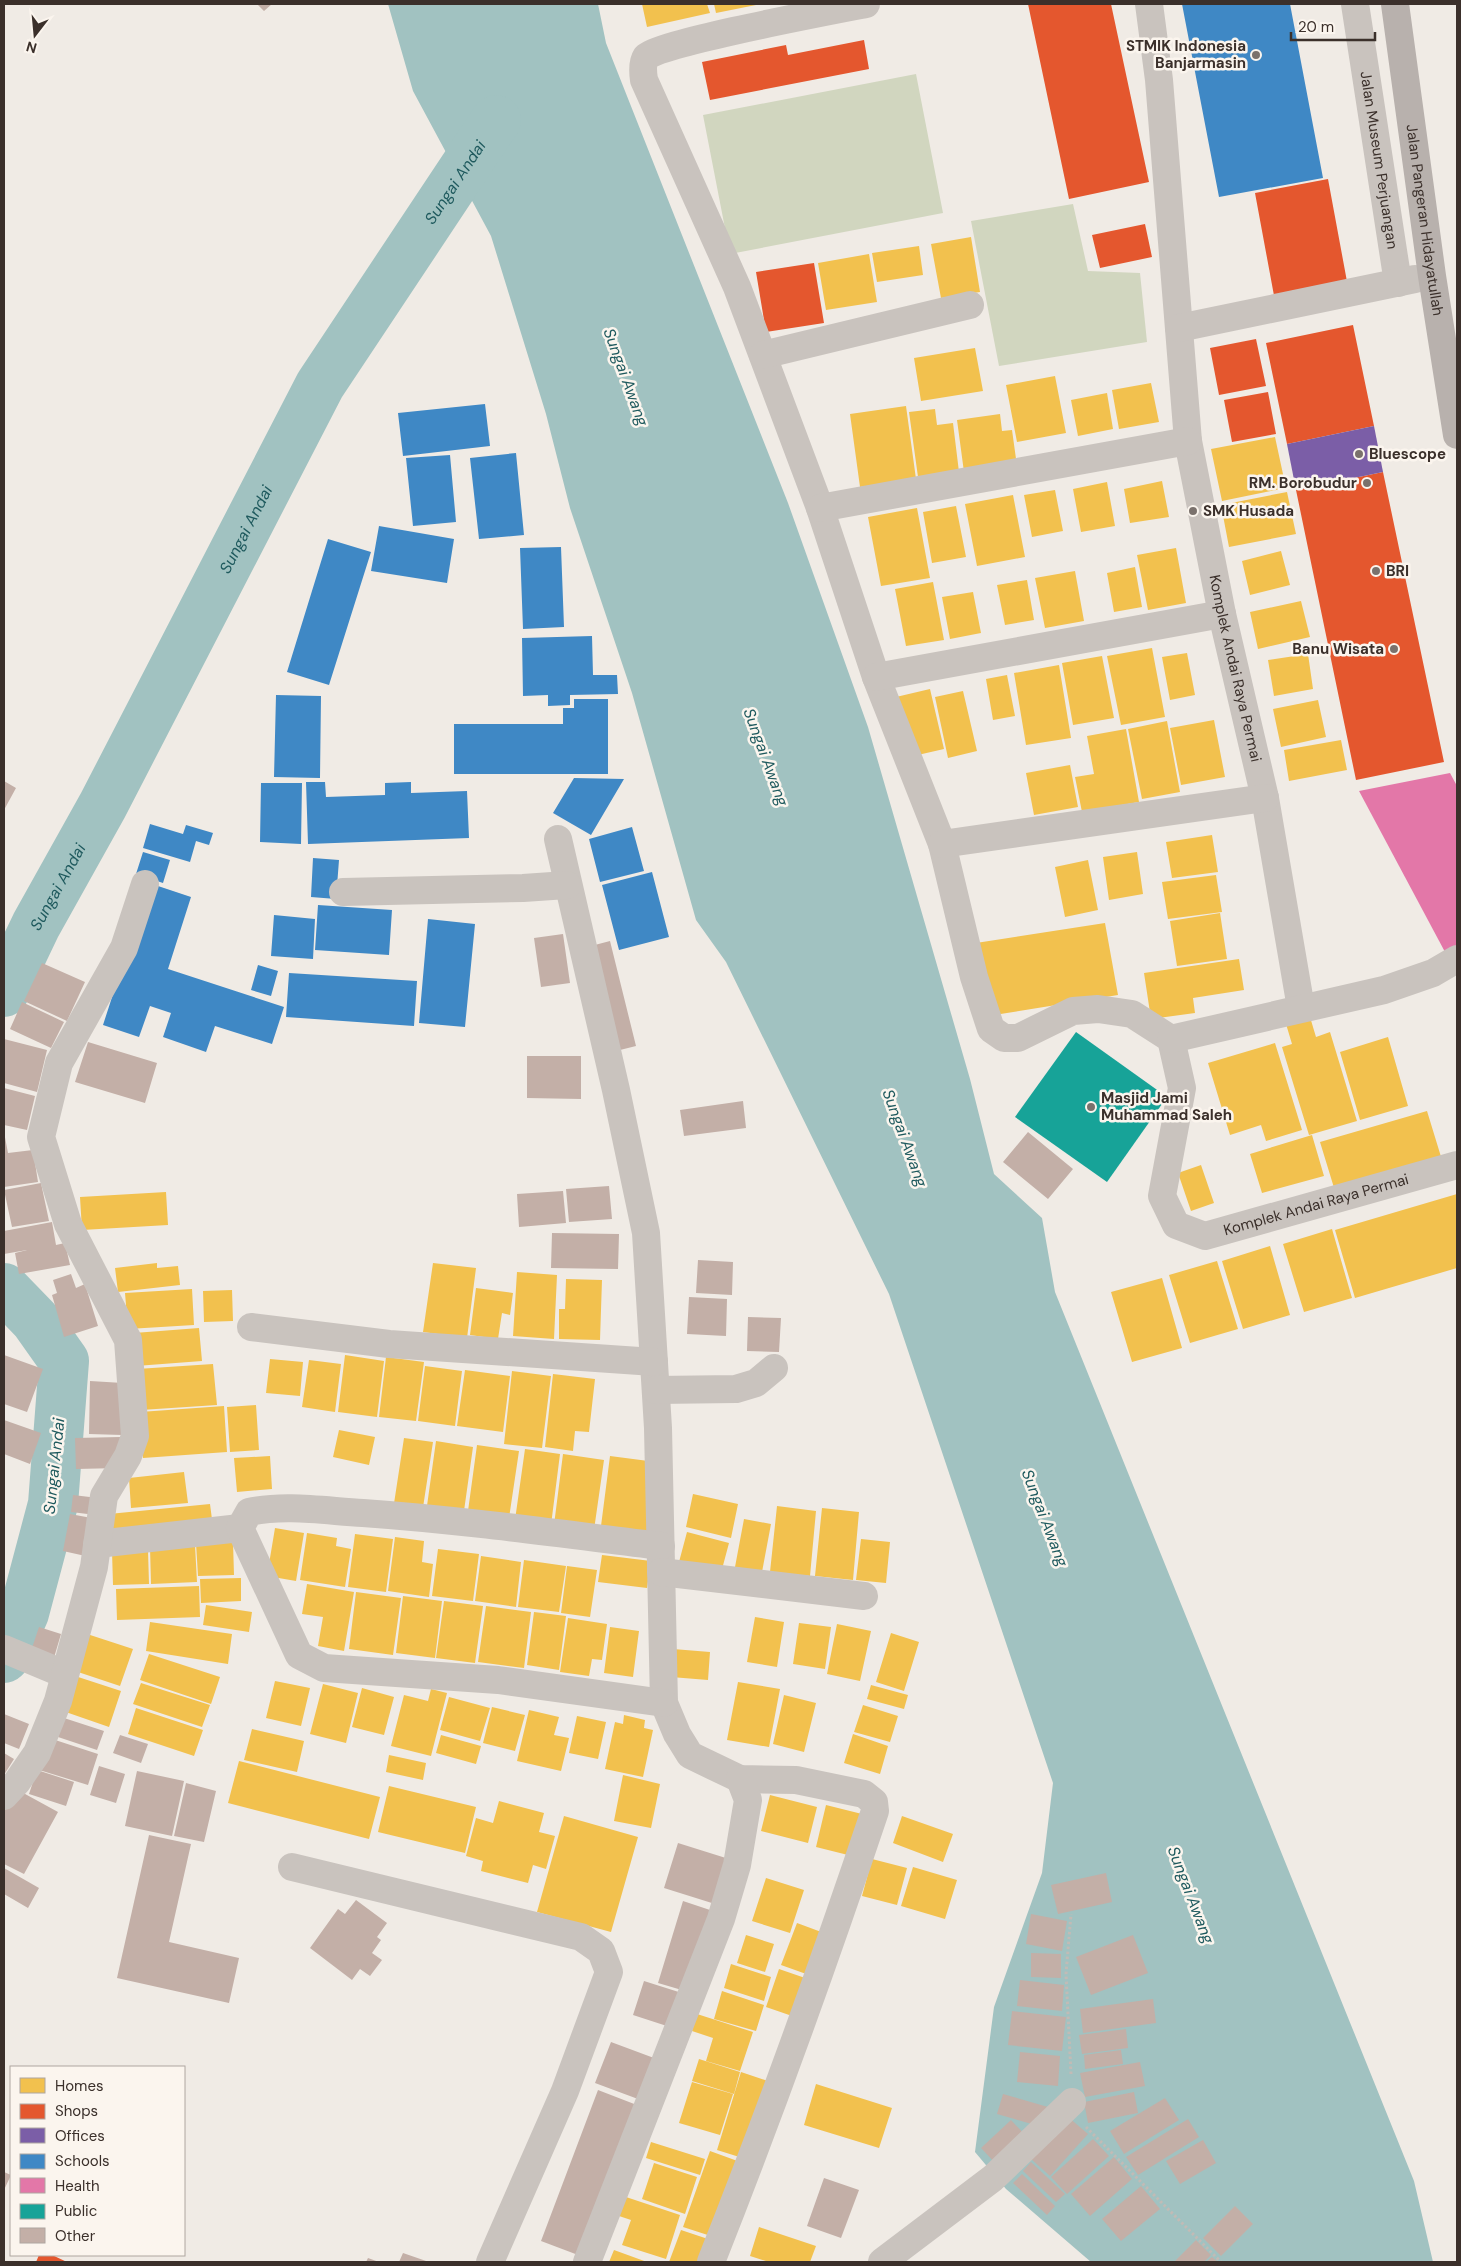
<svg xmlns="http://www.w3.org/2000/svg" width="1461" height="2266" viewBox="0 0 1461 2266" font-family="'DM Sans',sans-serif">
<rect width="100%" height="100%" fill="#f0ebe5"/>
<path fill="#d1d6bf" d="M916,74L943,213L730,254L703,115Z
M1073,204L1088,271L1140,273L1147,342L999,366L971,221Z"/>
<path fill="#a1c2c1" d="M388,4H598L606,43L788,503L868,727L970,1079L994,1174L1042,1218L1055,1292L1414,2181L1433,2262H1091L1006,2189L975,2152L994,2007L1042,1873L1053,1783L889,1294L726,962L696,920L632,693L570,508L546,414L491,236L413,91Z"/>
<path fill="#f2c14e" d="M642,4H707L710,13L647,27Z
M714,4H756V5L716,13Z
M971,237L980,292L941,298L931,244Z
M919,246L923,275L877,282L872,253Z
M869,254L877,302L826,310L818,263Z
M975,348L983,391L921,401L914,358Z
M1055,376L1066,433L1017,442L1006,385Z
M1151,383L1159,422L1119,429L1112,390Z
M1107,393L1113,429L1078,436L1071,400Z
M906,406L916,479L860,487L850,414Z
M935,409L937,425L953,423L959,472L918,477L909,412Z
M1000,414L1002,431L1012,430L1017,466L964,472L957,420Z
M1275,437L1286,488L1222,501L1211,449Z
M1162,481L1169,517L1130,523L1124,489Z
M1107,482L1115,526L1081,532L1073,489Z
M1055,490L1063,531L1032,537L1024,495Z
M1287,492L1296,534L1229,547L1221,505Z
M1013,495L1025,557L977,566L965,504Z
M956,506L966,557L932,563L923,512Z
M917,508L930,578L881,586L868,517Z
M1176,548L1186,603L1148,610L1137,555Z
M1281,551L1290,585L1250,595L1242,561Z
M1135,567L1142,607L1114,612L1107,573Z
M1075,571L1084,621L1045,628L1035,578Z
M1027,580L1034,620L1005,625L997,585Z
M933,582L944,640L906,646L895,589Z
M973,592L981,633L950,639L942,597Z
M1301,601L1310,637L1258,649L1250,612Z
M1152,648L1165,717L1121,725L1107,656Z
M1187,653L1195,695L1170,700L1162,657Z
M1308,654L1313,689L1274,696L1268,660Z
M1102,656L1114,718L1073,725L1062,663Z
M1059,665L1071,738L1026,745L1014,673Z
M1007,675L1015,716L993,720L986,679Z
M930,689L944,749L909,757L896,697Z
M963,691L977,751L948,758L935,697Z
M1318,700L1326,737L1281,747L1273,709Z
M1214,720L1225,777L1181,785L1170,728Z
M1167,721L1180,792L1142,799L1128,729Z
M1126,729L1139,802L1082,812L1075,777L1094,774L1087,736Z
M1341,740L1347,770L1289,781L1284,750Z
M1070,765L1078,807L1034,815L1026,773Z
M1212,835L1218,872L1172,878L1166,842Z
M1137,852L1143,894L1109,900L1103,857Z
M1088,860L1098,910L1065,917L1055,867Z
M1216,875L1222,912L1168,919L1162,882Z
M1220,913L1227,959L1177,966L1170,921Z
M1105,923L1118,995L988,1016L976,943Z
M1239,959L1244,990L1193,998L1195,1013L1151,1019L1144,973Z
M1310,1017L1316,1037L1330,1032L1357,1121L1309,1135L1282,1047L1292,1044L1286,1024Z
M1388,1037L1408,1106L1360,1120L1340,1052Z
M1275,1043L1302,1130L1266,1141L1261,1125L1230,1135L1208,1063Z
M1427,1111L1442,1160L1335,1191L1320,1142Z
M1312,1135L1324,1176L1262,1193L1250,1154Z
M1201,1165L1214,1203L1191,1211L1178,1173Z
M166,1192L168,1225L82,1230L80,1197Z
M1457,1194V1268L1355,1298L1335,1230Z
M1332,1229L1352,1298L1304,1312L1283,1244Z
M1270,1246L1290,1315L1243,1329L1222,1261Z
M1217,1261L1238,1329L1190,1343L1169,1275Z
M157,1263V1268L178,1266L180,1285L118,1292L115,1268Z
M433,1263L476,1268L467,1338L423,1332Z
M517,1272L557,1275L554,1339L513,1336Z
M1162,1278L1182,1348L1132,1362L1111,1292Z
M566,1279L602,1280L600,1340L559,1339V1309H565Z
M476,1288L513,1293L510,1315L502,1313L498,1339L470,1335Z
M192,1289L194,1325L128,1329L125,1293Z
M232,1290L233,1321L204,1322L203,1291Z
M199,1328L202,1361L136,1366L134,1333Z
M345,1355L384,1361L377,1417L338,1412Z
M386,1357L424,1362L416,1421L379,1417Z
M270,1359L303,1362L300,1396L266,1393Z
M309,1360L341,1364L335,1412L302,1407Z
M213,1364L217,1405L141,1410L137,1369Z
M425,1366L462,1371L455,1426L418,1421Z
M465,1370L510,1376L503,1432L457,1426Z
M512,1371L551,1376L542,1448L504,1444Z
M553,1374L595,1379L589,1432L575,1431L573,1451L545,1447Z
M256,1405L259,1450L230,1452L227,1407Z
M224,1406L227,1452L143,1458L140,1412Z
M339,1430L375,1437L369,1465L333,1457Z
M404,1438L433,1442L422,1514L393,1510Z
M436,1441L473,1447L463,1518L426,1513Z
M477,1445L519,1451L509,1518L468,1511Z
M525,1449L560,1454L551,1525L515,1520Z
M563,1454L604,1460L594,1530L554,1525Z
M270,1456L272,1489L237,1492L234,1458Z
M610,1456L656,1462L647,1533L601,1526Z
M184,1472L188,1503L131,1508L129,1478Z
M693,1494L738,1504L731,1538L686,1527Z
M210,1504L213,1527L112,1538L109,1514Z
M777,1506L816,1511L810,1576L770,1572Z
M822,1508L859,1512L853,1580L815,1576Z
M744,1519L771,1524L762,1572L735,1567Z
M275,1528L304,1533L296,1581L267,1576Z
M687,1532L729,1543L721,1573L679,1562Z
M307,1533L337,1538L336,1546L351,1549L345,1587L300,1580Z
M355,1534L393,1539L386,1592L348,1587Z
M395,1537L424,1541L422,1562L433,1564L429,1597L388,1591Z
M861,1539L890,1542L886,1583L856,1580Z
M233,1542L234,1575L198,1576L196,1543Z
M195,1545L197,1582L151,1584L150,1547Z
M438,1549L479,1554L473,1601L432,1596Z
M148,1550L149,1584L113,1585L112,1551Z
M602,1555L651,1561L647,1588L598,1582Z
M481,1556L521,1562L516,1607L475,1601Z
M524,1560L566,1566L559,1612L518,1607Z
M567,1566L597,1570L590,1617L561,1613Z
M241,1578V1601L201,1603L200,1579Z
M307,1584L354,1592L344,1651L318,1646L323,1617L302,1614Z
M199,1586L200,1617L117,1620L116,1589Z
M356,1592L401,1598L393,1655L349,1649Z
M403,1596L442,1601L435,1658L396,1653Z
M444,1601L483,1606L475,1663L436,1658Z
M206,1605L252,1612L249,1632L203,1625Z
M486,1606L531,1612L524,1668L478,1662Z
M534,1612L566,1616L559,1670L527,1665Z
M755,1617L784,1622L777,1667L747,1662Z
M568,1618L607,1624L602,1660L592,1659L589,1676L560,1672Z
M150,1622L232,1634L228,1664L146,1651Z
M799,1623L831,1627L825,1669L793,1664Z
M837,1624L871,1631L860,1681L827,1674Z
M610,1627L639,1631L633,1677L604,1673Z
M84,1633L133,1649L120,1686L72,1670Z
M891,1633L919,1642L904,1691L876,1682Z
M673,1649L710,1652L708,1680L671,1677Z
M149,1654L220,1677L211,1704L140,1680Z
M72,1675L121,1691L109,1727L60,1710Z
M275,1681L310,1688L301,1726L266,1718Z
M738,1682L780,1689L769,1747L727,1740Z
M141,1683L210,1705L202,1727L133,1704Z
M323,1684L358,1693L346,1743L310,1734Z
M871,1685L908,1695L904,1709L867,1699Z
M362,1688L394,1697L384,1735L352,1727Z
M431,1689L447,1693L431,1756L391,1746L404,1695L428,1701Z
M784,1695L816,1703L804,1752L773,1744Z
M449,1697L490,1708L480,1741L440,1730Z
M863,1705L898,1716L890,1742L854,1732Z
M492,1707L525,1715L515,1751L483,1743Z
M136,1708L203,1730L194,1756L128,1734Z
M529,1710L559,1717L554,1735L569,1738L561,1771L517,1761Z
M624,1715L645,1720L644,1728L653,1730L643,1777L605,1769L615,1722L623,1724Z
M577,1716L606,1722L598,1759L569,1753Z
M252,1729L304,1741L297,1772L244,1760Z
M853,1734L888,1746L880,1774L844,1763Z
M441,1735L481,1746L476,1764L436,1753Z
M389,1755L426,1763L423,1780L386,1772Z
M239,1761L380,1797L369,1839L228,1803Z
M623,1775L660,1784L651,1828L614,1821Z
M389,1786L476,1807L465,1853L378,1832Z
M770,1795L817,1807L808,1843L761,1831Z
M499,1801L544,1813L539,1832L555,1836L546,1869L533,1865L528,1883L481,1871L483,1861L466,1856L476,1818L493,1823Z
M826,1805L862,1814L852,1856L816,1847Z
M564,1816L638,1837L611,1932L537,1912Z
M902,1816L953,1834L943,1862L893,1843Z
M872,1859L907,1868L897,1905L862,1896Z
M913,1867L957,1880L945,1919L901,1906Z
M766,1878L804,1890L790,1933L752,1921Z
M797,1923L824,1933L809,1975L781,1965Z
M746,1935L774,1944L765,1972L737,1963Z
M731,1964L771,1977L764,2001L724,1988Z
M779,1969L808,1979L795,2017L766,2007Z
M722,1991L764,2005L756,2031L714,2019Z
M697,2014L753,2032L740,2071L706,2061L713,2038L692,2031Z
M699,2059L740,2072L734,2094L692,2081Z
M741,2072L771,2082L749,2160L717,2150Z
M692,2082L733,2094L720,2135L679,2123Z
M816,2084L892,2108L879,2148L804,2125Z
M651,2142L705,2159L700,2175L646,2158Z
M710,2151L743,2163L717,2238L683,2227Z
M654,2163L697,2177L685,2214L642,2199Z
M623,2196L680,2215L666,2259L622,2245L631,2220L616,2215Z
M759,2227L816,2246L810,2262H769L750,2256Z
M681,2230L714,2241L707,2262H669Z
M614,2250L647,2262H609Z"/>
<path fill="#e4572e" d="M1028,4H1111L1149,182L1069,199Z
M864,40L869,69L710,100L702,62L786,45L788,55Z
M1328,179L1348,287L1275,301L1255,193Z
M1145,224L1152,257L1100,268L1092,235Z
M814,263L824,323L766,332L756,272Z
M1353,325L1374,426L1287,444L1266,343Z
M1256,339L1266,386L1219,395L1210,348Z
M1268,392L1276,434L1232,442L1224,400Z
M1383,472L1444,762L1356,780L1296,490Z
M39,2255H52L67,2262H36Z"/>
<path fill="#7b5ea7" d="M1374,426L1383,472L1296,490L1287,444Z"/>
<path fill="#3f88c5" d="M1182,4H1290L1323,178L1219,197Z
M485,404L490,446L403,456L398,413Z
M516,453L524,535L479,539L470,458Z
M450,455L456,522L413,526L406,458Z
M379,526L454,539L447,583L371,571Z
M328,539L371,552L329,685L287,672Z
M561,547L564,627L523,629L520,548Z
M592,636L593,675H617L618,694L570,695V705L548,706V695L523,696L522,638Z
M276,695L321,696L320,778L274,777Z
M574,699H608V774H454V724H563V708H574Z
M574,778L624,779L591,835L553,813Z
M306,782H325L326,797L385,795V783L411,782V793L467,791L469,838L308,844Z
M261,783H302L301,844L260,842Z
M150,824L183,834L186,825L213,833L209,845L196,841L190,862L143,848Z
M632,827L644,871L600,882L589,839Z
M143,852L170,860L163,883L136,874Z
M313,858L339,860L336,899L311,897Z
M652,872L669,937L619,950L602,885Z
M149,883L191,897L168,969L284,1007L272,1044L215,1026L206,1052L163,1037L171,1013L150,1006L139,1037L103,1025Z
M318,905L392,910L389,955L315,950Z
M274,915L315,919L313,959L271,956Z
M428,919L475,924L465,1027L419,1023Z
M258,965L278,971L271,996L251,990Z
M289,973L417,981L414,1026L286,1017Z"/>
<path fill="#e377a8" d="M1450,773L1457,786V946L1445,952L1359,791Z"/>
<path fill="#17a398" d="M1076,1032L1167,1097L1107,1182L1015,1117Z"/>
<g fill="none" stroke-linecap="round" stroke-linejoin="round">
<g stroke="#a1c2c1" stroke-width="50">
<path id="s1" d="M4,992L36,925L103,805L320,385L496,120"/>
<path d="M4,1288L35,1320L64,1361L53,1504L24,1613L4,1658"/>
</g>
</g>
<path fill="#c3afa7" d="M257,4H272L264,11Z
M4,781L16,788L4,810Z
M563,934L570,983L541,987L534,938Z
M610,941L636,1046L616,1051L591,946Z
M42,963L85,982L67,1021L24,1001Z
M22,1002L64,1022L51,1048L10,1029Z
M4,1039L47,1050L37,1092L4,1083Z
M88,1042L157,1063L145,1103L75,1082Z
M527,1056H581V1099L527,1098Z
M4,1088L35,1096L27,1130L4,1125Z
M743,1101L746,1128L684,1136L680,1110Z
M4,1132L8,1153L33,1150L38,1182L4,1187Z
M1028,1132L1073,1169L1048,1199L1003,1162Z
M41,1183L49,1221L12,1227L4,1190Z
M609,1186L612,1219L569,1222L566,1189Z
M563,1191L566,1223L519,1227L517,1194Z
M52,1222L56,1245L65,1243L70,1265L19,1274L15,1253L27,1250L4,1254V1231Z
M552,1233L619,1234L618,1269L551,1268Z
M698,1260L733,1262L732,1295L696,1293Z
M71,1274L76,1288L85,1284L98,1326L64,1337L52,1295L57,1293L53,1280Z
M689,1297L727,1299L726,1336L687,1334Z
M748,1317L781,1318L779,1352L747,1351Z
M4,1355L43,1369L27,1412L4,1404Z
M90,1381L123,1383L122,1435L89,1434Z
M4,1420L41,1433L30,1464L4,1454Z
M120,1437V1468L76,1469L75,1438Z
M73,1495L98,1498L96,1515L71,1512Z
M70,1514L97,1519L90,1557L63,1551Z
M39,1627L61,1634L53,1661L30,1654Z
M4,1714L29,1724L19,1749L4,1743Z
M64,1718L104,1731L97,1750L58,1737Z
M120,1735L148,1744L141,1763L113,1753Z
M46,1737L98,1754L88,1785L36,1769Z
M4,1753L14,1759L4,1775Z
M99,1766L125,1774L116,1803L90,1795Z
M37,1770L74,1782L66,1806L29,1794Z
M137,1771L184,1781L172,1836L125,1826Z
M186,1783L216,1791L204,1842L174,1836Z
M16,1789L58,1812L24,1874L4,1864V1812Z
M149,1835L191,1844L169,1942L239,1958L229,2003L117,1978Z
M678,1843L729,1859L715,1904L664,1888Z
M4,1868L39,1888L28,1908L4,1894Z
M1106,1873L1112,1902L1058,1914L1051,1885Z
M356,1900L387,1923L377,1937L381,1940L372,1953L382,1960L370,1976L360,1969L352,1980L310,1948L338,1909L345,1914Z
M683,1901L716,1912L692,1993L658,1983Z
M1031,1914L1067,1921L1062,1951L1026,1944Z
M1133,1935L1148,1973L1091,1995L1076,1957Z
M1031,1953L1061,1954V1978L1031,1977Z
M1020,1980L1064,1985L1062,2011L1017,2006Z
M644,1981L685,1994L673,2028L633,2015Z
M1153,1999L1156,2023L1083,2033L1080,2009Z
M1012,2011L1066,2017L1062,2051L1008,2045Z
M1126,2029L1128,2048L1082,2054L1079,2035Z
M611,2042L662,2061L646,2102L595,2083Z
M1121,2050L1123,2064L1085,2069L1084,2055Z
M1020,2052L1060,2056L1058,2086L1017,2082Z
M1140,2062L1145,2086L1085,2097L1080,2073Z
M598,2090L642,2107L586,2258L541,2241Z
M1134,2092L1138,2113L1088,2123L1084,2102Z
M1003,2094L1048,2107L1042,2127L997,2114Z
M1165,2098L1179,2120L1124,2154L1110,2131Z
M1067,2116L1088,2134L1050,2176L1030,2158Z
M1188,2119L1199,2137L1138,2175L1126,2157Z
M1011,2120L1027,2137L997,2165L981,2148Z
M1093,2139L1109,2156L1067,2194L1051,2177Z
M1203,2140L1216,2163L1180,2184L1166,2161Z
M1114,2157L1132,2179L1090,2216L1071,2194Z
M1031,2162L1065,2194L1056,2202L1023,2171Z
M4,2172L11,2175L4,2190Z
M1022,2174L1055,2206L1047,2215L1013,2183Z
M824,2178L859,2190L841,2238L807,2226Z
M1141,2186L1160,2209L1121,2241L1102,2219Z
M1235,2206L1253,2224L1221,2256L1203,2238Z
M1196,2240L1211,2255L1204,2262H1174Z
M403,2253L429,2262H399Z
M1212,2257L1218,2262H1206Z
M368,2258L379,2262H366Z"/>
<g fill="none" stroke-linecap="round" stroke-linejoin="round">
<path stroke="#c2bbb6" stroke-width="3" stroke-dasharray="2.5 2.5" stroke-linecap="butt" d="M1071,2074L1066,1974L1071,1914
M1086,2127L1221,2262"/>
<g stroke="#c9c3be" stroke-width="28">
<path id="s2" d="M866,4C836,10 659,43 646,57C642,63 643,73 644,80L737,287L820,508L876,677L942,844L974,977L991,1029L1004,1038H1018L1073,1011L1098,1009L1132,1014L1171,1039L1182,1088L1162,1196L1176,1225L1205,1236L1457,1165"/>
<path id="s3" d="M1149,4L1159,80L1188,441L1222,614L1265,798L1301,1008"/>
<path id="s4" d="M1355,4L1398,283"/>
<path d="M1179,328L1415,279"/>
<path d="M763,355L970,305"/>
<path d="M820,508L1188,441"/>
<path d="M876,677L1222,614"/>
<path d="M558,839L616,1090L646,1233L658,1428L664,1703L677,1734L690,1755L740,1779L796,1780L864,1794L874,1802L875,1811C824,1963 770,2113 711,2262"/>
<path d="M942,844L1265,798"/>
<path d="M343,892L523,888L567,885"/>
<path d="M1171,1039L1384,990L1433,973L1457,959"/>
<path d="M251,1327L389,1344L654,1362"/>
<path d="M656,1390L736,1389L756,1383L774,1368"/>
<path d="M97,1544L240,1528"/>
<path d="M661,1546C562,1534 462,1520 363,1513C326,1511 285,1504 249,1512L240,1528L299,1655L324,1668L498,1680L664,1703"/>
<path d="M661,1572L864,1596"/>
<path d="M4,1649L64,1674"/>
<path d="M4,1796L17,1782L37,1753L58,1701L94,1567L104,1496L128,1456L135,1436L128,1340L68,1224L41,1137L59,1063L124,948L145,884"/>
<path d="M292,1867L581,1937L601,1951L609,1972L565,2091L490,2262"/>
<path d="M587,2262L721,1919L737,1865L748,1800L740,1779"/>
<path d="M882,2262L993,2178L1072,2102"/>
</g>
<path stroke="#b8b1ad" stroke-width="28" id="s5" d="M1395,4L1432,276L1457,435"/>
</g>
<g fill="#7a716c" stroke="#fbf5ee" stroke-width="2">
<circle cx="1256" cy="55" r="5"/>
<circle cx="1359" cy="454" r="5"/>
<circle cx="1367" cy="483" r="5"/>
<circle cx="1193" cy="511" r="5"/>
<circle cx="1376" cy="571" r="5"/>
<circle cx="1394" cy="649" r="5"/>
<circle cx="1091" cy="1107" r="5"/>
</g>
<g text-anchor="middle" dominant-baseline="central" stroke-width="5" stroke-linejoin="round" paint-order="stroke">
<g font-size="15" font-weight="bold" fill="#3b302b" stroke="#fbf5ee" text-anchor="start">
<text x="1246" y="46" text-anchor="end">STMIK Indonesia<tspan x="1246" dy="17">Banjarmasin</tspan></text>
<text x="1369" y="454">Bluescope</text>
<text x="1357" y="483" text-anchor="end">RM. Borobudur</text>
<text x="1203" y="511">SMK Husada</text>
<text x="1386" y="571">BRI</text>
<text x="1384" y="649" text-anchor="end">Banu Wisata</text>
<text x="1101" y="1098">Masjid Jami<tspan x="1101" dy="17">Muhammad Saleh</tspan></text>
</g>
<g font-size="15" fill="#3b302b" stroke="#fbf5ee">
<text stroke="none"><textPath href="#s4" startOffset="158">Jalan Museum Perjuangan</textPath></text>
<text stroke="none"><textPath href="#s5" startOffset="218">Jalan Pangeran Hidayatullah</textPath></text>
<text stroke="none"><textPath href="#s3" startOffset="671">Komplek Andai Raya Permai</textPath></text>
<text stroke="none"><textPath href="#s2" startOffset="1798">Komplek Andai Raya Permai</textPath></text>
</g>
<g font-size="16" font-style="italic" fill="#1f5a5e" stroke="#fbf5ee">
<text stroke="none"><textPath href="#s1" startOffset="928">Sungai Andai</textPath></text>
<text transform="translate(626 377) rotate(70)">Sungai Awang</text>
<text stroke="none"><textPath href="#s1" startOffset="522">Sungai Andai</textPath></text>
<text transform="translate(766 757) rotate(70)">Sungai Awang</text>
<text stroke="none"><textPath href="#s1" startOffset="118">Sungai Andai</textPath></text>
<text transform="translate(905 1138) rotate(70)">Sungai Awang</text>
<text transform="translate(54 1466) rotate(-84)">Sungai Andai</text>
<text transform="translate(1045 1518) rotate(69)">Sungai Awang</text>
<text transform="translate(1191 1895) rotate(69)">Sungai Awang</text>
</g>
</g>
<rect width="1461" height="2266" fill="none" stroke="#3b302b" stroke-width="10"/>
<rect x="10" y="2066" width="175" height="190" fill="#fbf5ee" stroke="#aea6a0"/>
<rect x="20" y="2078" width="25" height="15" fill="#f2c14e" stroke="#aea6a0"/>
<text x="55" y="2091" font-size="15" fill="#3b302b">Homes</text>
<rect x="20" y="2104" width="25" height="15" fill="#e4572e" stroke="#aea6a0"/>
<text x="55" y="2116" font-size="15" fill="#3b302b">Shops</text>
<rect x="20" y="2128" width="25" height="15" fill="#7b5ea7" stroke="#aea6a0"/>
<text x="55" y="2141" font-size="15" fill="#3b302b">Offices</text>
<rect x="20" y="2154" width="25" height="15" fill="#3f88c5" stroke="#aea6a0"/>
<text x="55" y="2166" font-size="15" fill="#3b302b">Schools</text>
<rect x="20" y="2178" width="25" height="15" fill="#e377a8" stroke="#aea6a0"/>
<text x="55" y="2191" font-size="15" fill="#3b302b">Health</text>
<rect x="20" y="2204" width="25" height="15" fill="#17a398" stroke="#aea6a0"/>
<text x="55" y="2216" font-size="15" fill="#3b302b">Public</text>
<rect x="20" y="2228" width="25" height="15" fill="#c3afa7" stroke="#aea6a0"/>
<text x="55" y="2241" font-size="15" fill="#3b302b">Other</text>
<g transform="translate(35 35) rotate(196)" stroke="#fbf5ee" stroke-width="4" paint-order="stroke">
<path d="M0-4L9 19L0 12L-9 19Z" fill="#3b302b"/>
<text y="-8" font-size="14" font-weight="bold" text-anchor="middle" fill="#3b302b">N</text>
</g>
<path d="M1291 32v8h84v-8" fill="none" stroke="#3b302b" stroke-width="2.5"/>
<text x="1298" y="32" font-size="15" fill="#3b302b" stroke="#fbf5ee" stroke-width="4" paint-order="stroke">20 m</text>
</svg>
